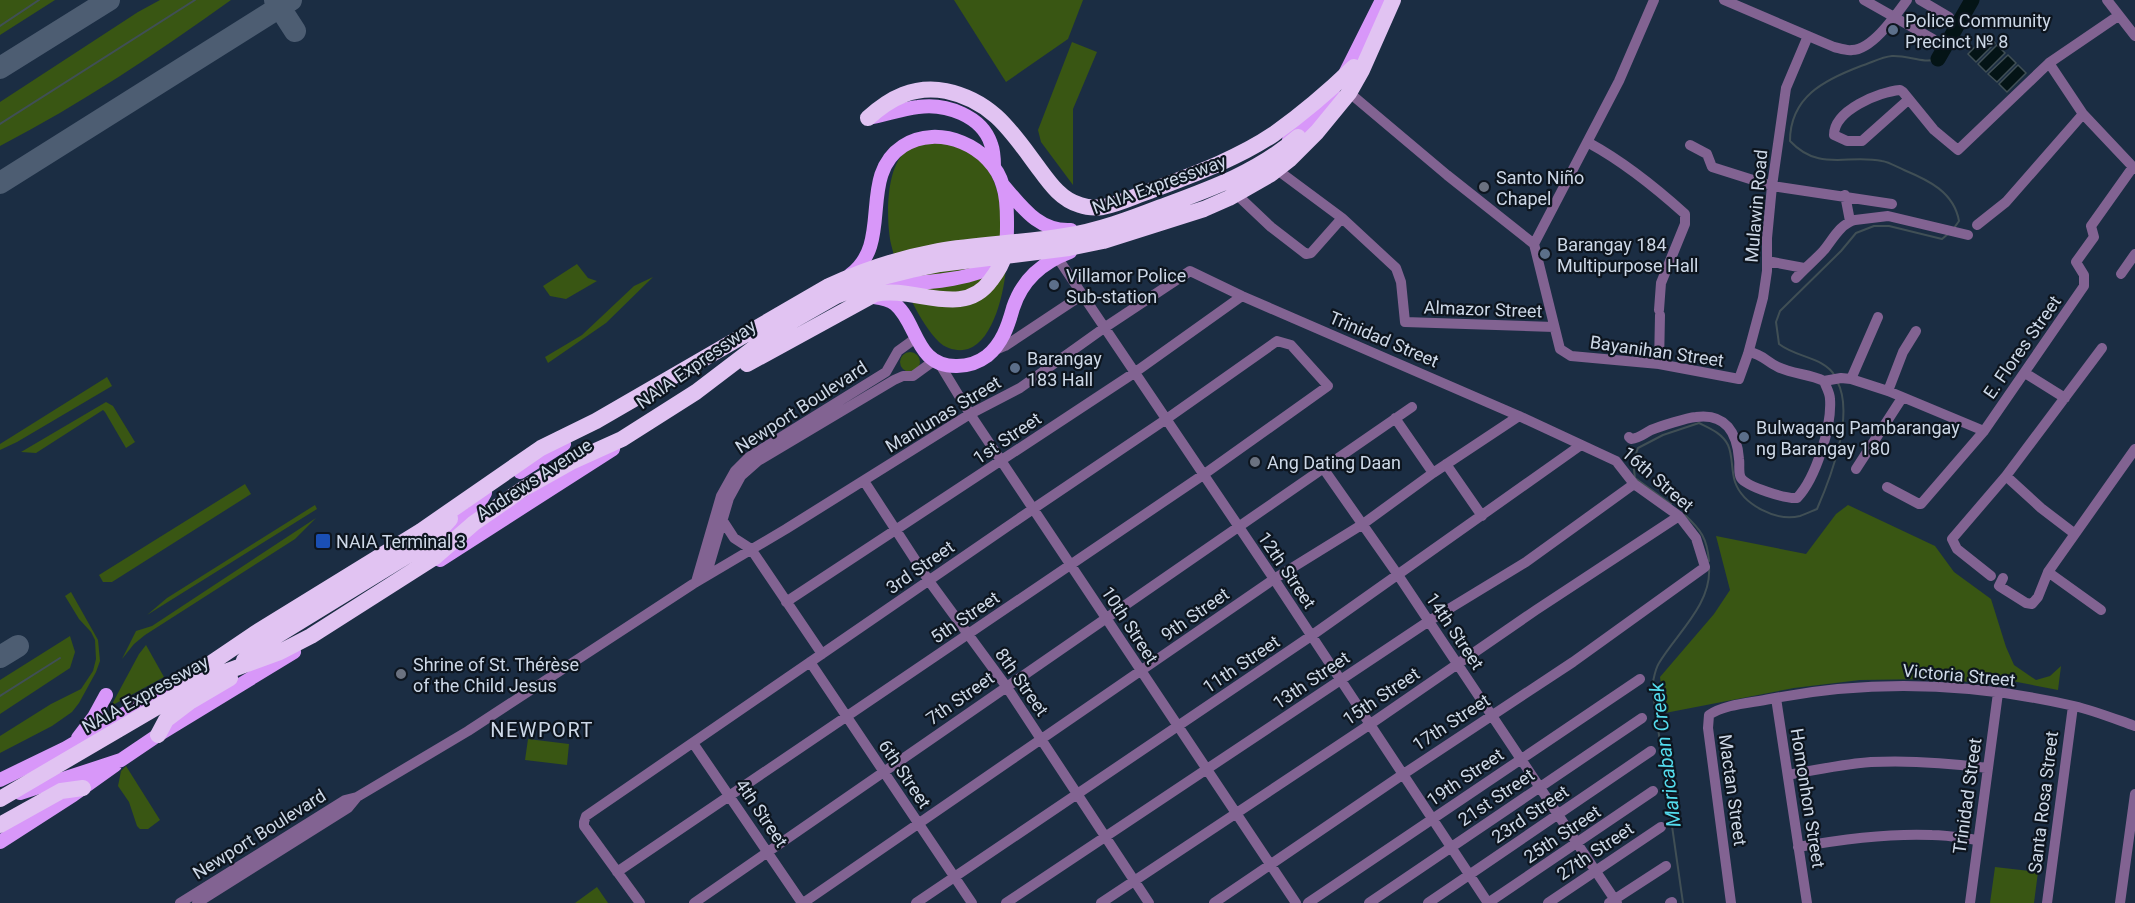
<svg xmlns="http://www.w3.org/2000/svg" width="2135" height="903" viewBox="0 0 2135 903" font-family="Roboto,sans-serif">
<rect width="100%" height="100%" fill="#1b2d43"/>
<path fill="#395613" d="M0,0H55L0,35Z
M160,0H231C157,53 81,104 0,146V102L138,12Z
M954,0H1083L1068,39L1006,82Z
M1072,42L1097,52L1073,109V185L1041,142L1038,130Z
M933,141C952,144 972,148 985,165C1002,187 1007,238 1006,266C1005,289 994,341 968,349C959,352 946,349 939,342C917,320 898,274 891,244C886,221 885,164 908,150C915,145 925,143 933,141Z
M577,264L588,278L597,281L566,299L550,296L543,286Z
M653,277L606,323L548,363L545,357L582,335L634,286Z
M900 362a10 10 0 1 1 20 0a10 10 0 1 1-20 0Z
M107,377L112,386L17,442L0,450V444Z
M106,402L113,406L135,442L126,448L105,412L103,410L36,453L21,452Z
M245,484L251,494L112,582H103L99,575Z
M315,505L317,509L147,615L167,598Z
M1848,505L1935,546L1954,572L1991,599L2006,647L2014,665L2036,680L2050,676L2061,666L2058,690L2012,681L1985,683L1930,679L1860,680L1794,688L1665,713L1660,677L1714,614L1730,590L1716,536L1806,554L1836,514Z
M316,518L295,539L145,635L134,644L122,659L136,631L152,626Z
M71,592L98,640L100,661L96,672L79,703L72,712L52,726L0,753V736L51,704L81,689L93,671L96,659L95,640L91,632L79,619L65,596Z
M70,636L75,652L70,668L0,714V680Z
M146,645L164,677L111,706L139,654Z
M528,739L569,744L567,765L525,760Z
M126,766L160,820L148,829H140L137,826L129,802L118,786L121,771Z
M1995,867L2038,872L2034,903H1990Z
M597,887L608,903H575Z"/>
<path fill="#041416" stroke="#404f55" stroke-width="1.5" d="M1987,35L1995,43L1976,62L1968,54Z
M1997,45L2005,53L1986,72L1978,64Z
M2008,55L2016,63L1997,82L1988,74Z
M2018,65L2026,73L2007,92L1999,84Z"/>
<g fill="none" stroke-linecap="round" stroke-linejoin="round">
<path stroke="#404f55" stroke-width="2" d="M0,26L39,0
M1938,59C1923,64 1908,55 1892,56C1881,57 1871,63 1861,66C1824,80 1790,97 1790,141C1819,172 1847,154 1882,161C1889,162 1897,167 1904,170C1928,180 1954,192 1959,221L1954,228
M0,124L195,0
M1835,376C1824,357 1797,358 1779,344L1776,322L1780,311L1841,251L1856,233L1874,226H1889L1942,239L1948,234
M1671,504L1635,478L1633,462L1638,448L1663,435L1699,423C1709,428 1722,433 1728,445C1733,456 1731,470 1735,482C1743,505 1777,522 1800,516C1806,514 1812,511 1817,509C1831,477 1855,414 1837,381
M1685,515C1701,530 1707,538 1709,561
M0,696L60,658
M1683,903L1652,686C1654,678 1655,669 1659,663C1676,634 1712,604 1709,567"/>
<path stroke="#041416" stroke-width="15" d="M1938,59L1972,0"/>
<path stroke="#4d5d72" stroke-width="22" d="M275,0L295,31
M0,68L109,0
M0,183L291,0
M0,657L18,646"/>
<path stroke="#826392" stroke-width="10" d="M1724,0L1834,47C1839,48 1846,51 1852,50C1872,50 1896,15 1907,0
M1864,0L1933,39
M1920,0L1949,17
M2107,0L2135,36
M2049,63L2083,114L2135,169
M1352,95L1447,175L1534,244L1560,349L1571,356L1659,364L1739,379L1748,354L1763,298L1767,271V238L1772,186L1786,88L1808,36
M1908,100L1862,141H1847L1834,135C1834,110 1879,92 1900,90L1903,92L1934,130L1958,150L2049,63L2118,16
M1589,143C1624,162 1655,187 1685,214V224L1661,283L1659,310
M1690,145L1707,154L1712,167L1772,186L1892,204
M1276,169L1342,218L1396,268L1401,282L1405,322L1554,327
M1234,192L1271,227L1306,254L1311,253L1342,218
M1845,195L1850,221
M1977,225L2006,202L2083,114
M1534,244L1619,81L1654,0
M1057,257L1274,579L1488,903
M1767,261L1804,268
M2121,274L2135,254
M1796,278C1805,268 1815,260 1824,250C1833,239 1840,224 1855,220L1888,216L1968,235
M993,351L1005,346L1082,295
M939,363L970,414L1296,903
M1659,364L1660,315
M2025,373L2065,398
M1851,379L1878,317
M1824,381L1841,378L1851,379L1888,391L1984,431
M1888,391L1903,352L1916,331
M1395,418L1433,473
M1629,437L1631,439C1640,438 1643,434 1651,430C1661,426 1686,418 1696,417C1726,413 1737,433 1739,459C1740,464 1738,473 1741,478C1747,487 1786,499 1797,498C1816,478 1832,426 1830,399C1830,393 1826,387 1824,381C1810,374 1792,374 1778,367C1765,361 1764,355 1749,352
M1446,464L1482,516
M1323,468L1398,575L1617,903
M1856,469L1902,398
M2006,476L2041,508L2075,534
M864,481L929,581L1006,686L1149,903
M1887,487L1919,504H1921L1984,431L2084,286V275L2076,262L2094,237L2091,226L2133,167
M723,521L734,538L751,549L822,654
M2048,572L2101,610
M706,576L729,498L741,476L758,461L894,380L903,376H913L935,360
M1991,576L1957,549L1952,539L2006,476L2102,348
M2003,578L1999,586L2026,603L2032,604L2038,597L2048,572L2135,449
M696,582L721,496L735,471L749,457L886,372L898,351L916,338
M786,602L1134,373L1242,296
M810,662L972,903
M1776,698L1807,903
M693,743L802,903
M1788,775C1815,770 1843,764 1871,762C1910,760 1949,763 1988,768
M1798,847C1843,839 1887,833 1932,835C1947,835 1963,838 1978,840
M617,872L1203,475L1328,386L1291,345L1277,341L1165,420L1033,509L586,816L584,822V826L640,903
M180,903L345,800L357,797
M197,903L348,808L357,797L468,731L693,584L786,529L970,414L1020,388L1104,328L1190,271L1242,296L1519,416L1616,461L1634,484L1679,516L1696,538L1705,567L1573,662L1402,775L1214,903
M694,903L1412,407
M803,903L1274,579L1363,524L1433,473L1519,416
M916,903L1311,636L1581,445
M1006,903L1429,621L1526,562L1634,484
M1101,903L1369,725L1536,610L1679,516
M1308,903L1640,679
M1369,903L1642,718
M1428,903L1651,751
M1488,903L1653,791
M1548,903L1661,827
M1609,903L1666,866
M1670,903L1672,902
M1731,903L1708,728L1709,715C1725,704 1751,703 1770,699C1872,679 1974,683 2074,706C2095,711 2115,719 2135,726
M1970,903L1998,693
M2047,903L2073,706
M2120,903L2135,794"/>
<path stroke="#d897f9" stroke-width="14" d="M1345,74L1382,0
M868,118C885,115 901,109 918,107C946,103 982,116 991,144C994,152 994,160 994,167
M1289,140L1305,126L1333,93
M1003,185C1022,207 1039,232 1071,230
M850,275C894,243 857,176 903,146C938,123 992,146 1003,186C1007,197 1007,211 1007,222C1007,238 1008,253 995,264C978,278 929,283 907,283C895,284 886,282 876,287
M874,297C881,298 890,300 895,304C918,323 915,367 957,366C968,366 979,362 987,356C1002,344 1008,326 1013,308C1022,280 1043,262 1070,252
M520,472L564,444
M443,531L474,512L485,493
M440,560L613,449
M78,738L94,717L106,695
M0,780L66,748L197,671
M20,793L121,760L158,735L294,652
M0,842L73,795L115,765"/>
<path stroke="#e1c3f2" stroke-width="16" d="M868,118C890,98 914,85 946,91C994,101 1013,134 1040,170C1051,185 1062,200 1080,205C1088,208 1095,208 1103,207C1119,204 1135,196 1150,191C1192,175 1237,159 1274,134C1302,114 1329,91 1354,67
M747,364L875,294C914,285 963,320 991,280C998,271 1003,262 1006,251
M244,660L270,640L428,543L450,519
M189,678L254,634L421,531L541,448L596,421L829,286C864,270 900,258 938,251C980,244 1023,243 1065,236C1098,231 1130,219 1161,207C1210,189 1258,172 1298,137
M158,735L166,720L191,701L230,678
M0,799L203,680L280,652L311,636L435,557L474,523L523,489L571,462L622,439L696,392L780,328L836,296L883,277L911,270L940,264L1069,248L1103,241L1204,209L1229,198L1271,174L1289,160L1317,132L1349,93L1362,70L1393,0
M0,825L61,791L83,788"/>
</g>
<g fill="#5c6f8a" stroke="#0d151f" stroke-width="2">
<circle cx="1893" cy="30" r="6"/>
<circle cx="1545" cy="254" r="6"/>
<circle cx="1054" cy="285" r="6"/>
<circle cx="1015" cy="368" r="6"/>
<circle cx="1744" cy="437" r="6"/>
</g>
<g fill="#6b7280" stroke="#0d151f" stroke-width="2">
<circle cx="1484" cy="187" r="6"/>
<circle cx="1255" cy="462" r="6"/>
<circle cx="401" cy="674" r="6"/>
</g>
<rect fill="#1a4fb4" stroke="#0d151f" stroke-width="2" x="315" y="533" width="16" height="16" rx="3"/>
<g text-anchor="middle" dominant-baseline="central" stroke-width="4.5" stroke-linejoin="round" paint-order="stroke">
<g font-size="18" fill="#cdd8e7" stroke="#0d151f" text-anchor="start">
<text x="1905" y="20">Police Community<tspan x="1905" dy="21">Precinct № 8</tspan></text>
<text x="1496" y="177">Santo Niño<tspan x="1496" dy="21">Chapel</tspan></text>
<text x="1557" y="244">Barangay 184<tspan x="1557" dy="21">Multipurpose Hall</tspan></text>
<text x="1066" y="275">Villamor Police<tspan x="1066" dy="21">Sub-station</tspan></text>
<text x="1027" y="358">Barangay<tspan x="1027" dy="21">183 Hall</tspan></text>
<text x="1756" y="427">Bulwagang Pambarangay<tspan x="1756" dy="21">ng Barangay 180</tspan></text>
<text x="1267" y="462">Ang Dating Daan</text>
<text x="336" y="541">NAIA Terminal 3</text>
<text x="413" y="664">Shrine of St. Thérèse<tspan x="413" dy="21">of the Child Jesus</tspan></text>
</g>
<g font-size="18" fill="#cdd8e7" stroke="#0d151f">
<text transform="translate(1159 184) rotate(-20)">NAIA Expressway</text>
<text transform="translate(1756 206) rotate(-85)">Mulawin Road</text>
<text transform="translate(1483 309) rotate(2)">Almazor Street</text>
<text transform="translate(1384 339) rotate(23)">Trinidad Street</text>
<text transform="translate(2022 347) rotate(-55)">E. Flores Street</text>
<text transform="translate(1657 351) rotate(8)">Bayanihan Street</text>
<text transform="translate(696 364) rotate(-35)">NAIA Expressway</text>
<text transform="translate(801 407) rotate(-33)">Newport Boulevard</text>
<text transform="translate(943 414) rotate(-31)">Manlunas Street</text>
<text transform="translate(1007 438) rotate(-34)">1st Street</text>
<text transform="translate(534 479) rotate(-33)">Andrews Avenue</text>
<text transform="translate(1658 479) rotate(41)">16th Street</text>
<text transform="translate(920 567) rotate(-35)">3rd Street</text>
<text transform="translate(1287 570) rotate(56)">12th Street</text>
<text transform="translate(1195 614) rotate(-35)">9th Street</text>
<text transform="translate(965 617) rotate(-34)">5th Street</text>
<text transform="translate(1130 625) rotate(57)">10th Street</text>
<text transform="translate(1455 631) rotate(56)">14th Street</text>
<text transform="translate(1241 664) rotate(-34)">11th Street</text>
<text transform="translate(1959 675) rotate(5)">Victoria Street</text>
<text transform="translate(1311 680) rotate(-34)">13th Street</text>
<text transform="translate(1022 682) rotate(55)">8th Street</text>
<text transform="translate(145 694) rotate(-29)">NAIA Expressway</text>
<text transform="translate(1381 696) rotate(-34)">15th Street</text>
<text transform="translate(960 698) rotate(-35)">7th Street</text>
<text transform="translate(1451 722) rotate(-33)">17th Street</text>
<text transform="translate(905 774) rotate(56)">6th Street</text>
<text transform="translate(1465 777) rotate(-34)">19th Street</text>
<text transform="translate(1733 790) rotate(82)">Mactan Street</text>
<text transform="translate(1967 796) rotate(-82)">Trinidad Street</text>
<text transform="translate(1496 797) rotate(-34)">21st Street</text>
<text transform="translate(1808 798) rotate(81)">Homonhon Street</text>
<text transform="translate(2043 802) rotate(-83)">Santa Rosa Street</text>
<text transform="translate(762 813) rotate(56)">4th Street</text>
<text transform="translate(1530 814) rotate(-34)">23rd Street</text>
<text transform="translate(259 834) rotate(-32)">Newport Boulevard</text>
<text transform="translate(1562 834) rotate(-34)">25th Street</text>
<text transform="translate(1595 851) rotate(-34)">27th Street</text>
</g>
<g font-size="20" letter-spacing="1.5" fill="#cdd8e7" stroke="#0d151f">
<text x="542" y="730">NEWPORT</text>
</g>
<g font-size="20" font-style="italic" fill="#54dced" stroke="#0d151f">
<text transform="translate(1665 755) rotate(-97)">Maricaban Creek</text>
</g>
</g>
</svg>
